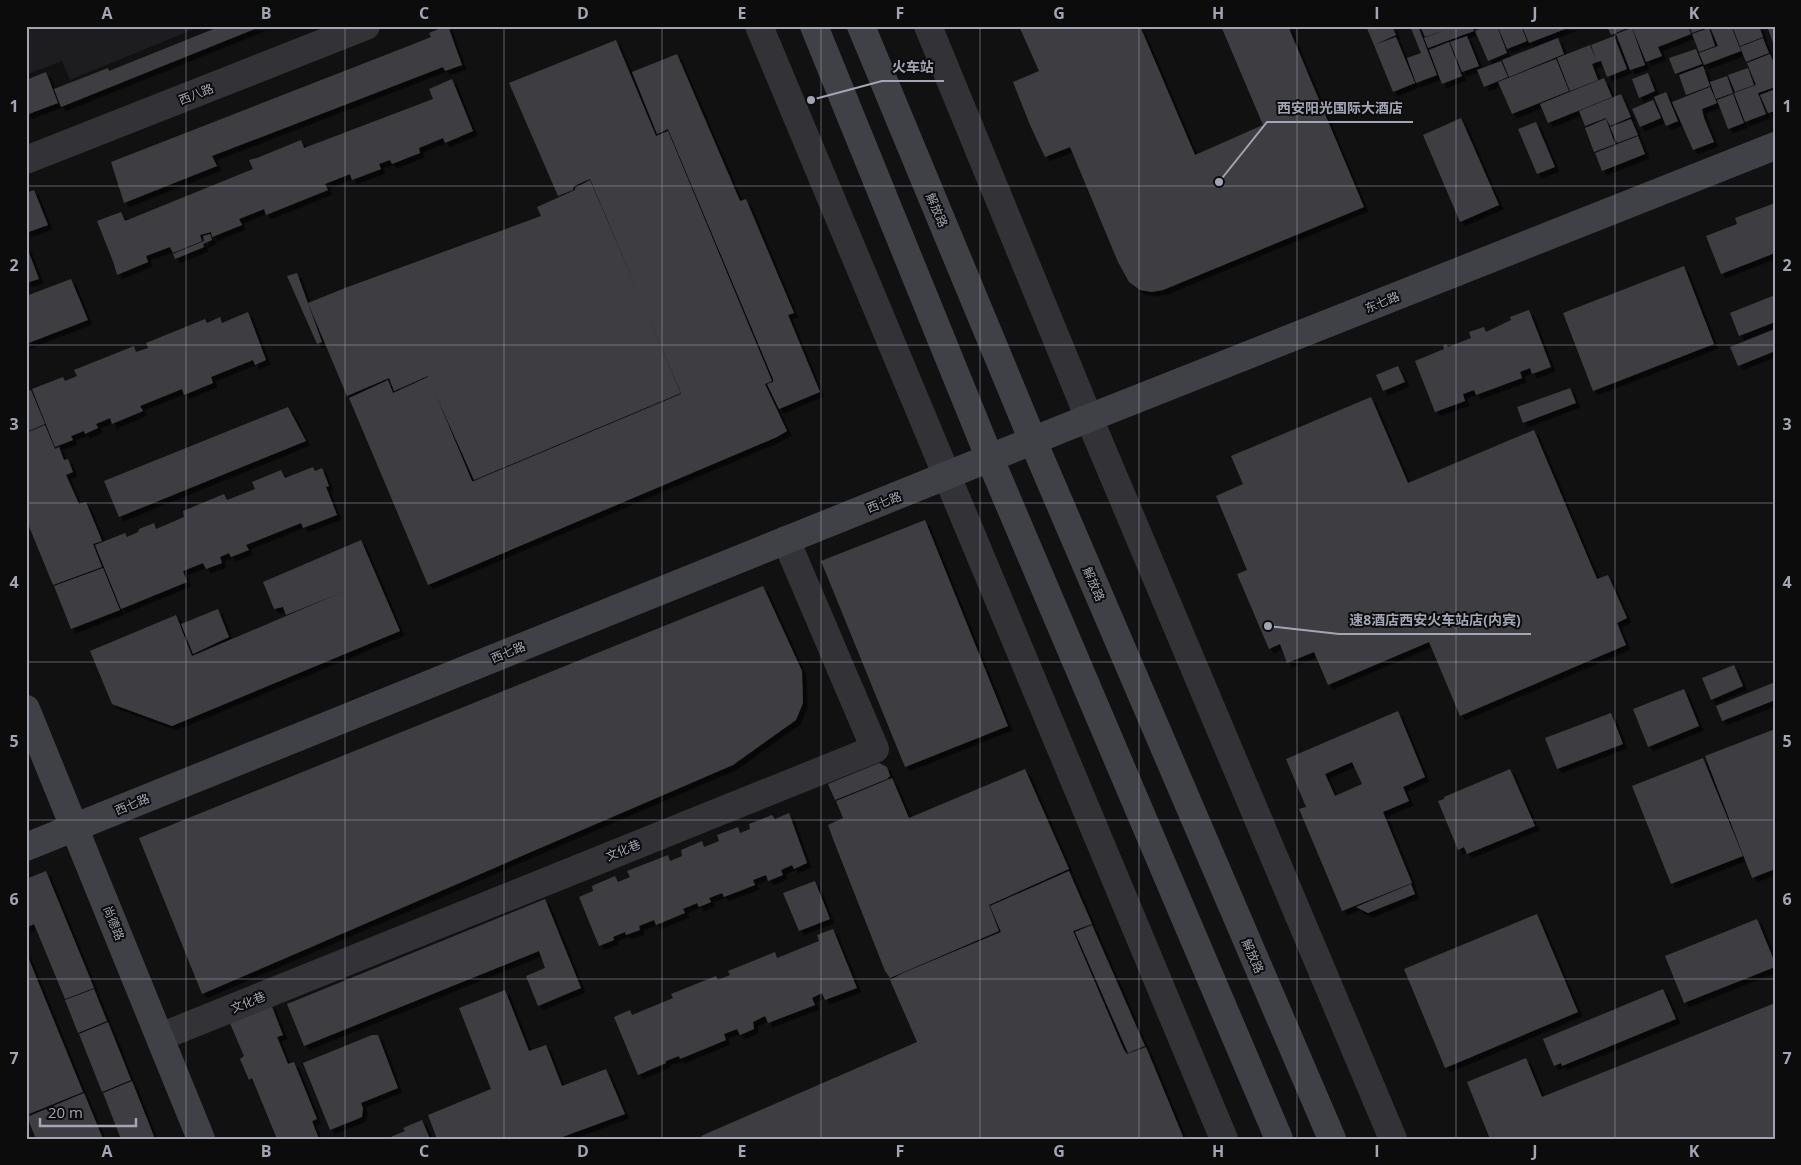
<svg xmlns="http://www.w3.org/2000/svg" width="1801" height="1165" viewBox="0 0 1801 1165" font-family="'Open Sans','Noto Sans SC',sans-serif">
<defs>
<filter id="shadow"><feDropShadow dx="4.5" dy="4.5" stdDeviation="0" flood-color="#0009"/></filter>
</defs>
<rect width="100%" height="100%" fill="#111112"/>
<path fill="#1d1d1f" d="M26,26H201L70,80L62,61L26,75Z"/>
<path fill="#3d3e42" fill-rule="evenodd" filter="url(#shadow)" d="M221,26H262L61,107L54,89L108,68L109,71Z
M446,26H448L462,65L445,71L443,67L212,156L217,166L124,203L111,162L411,45L431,37L429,33Z
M1019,26H1140L1195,155L1263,125L1221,26H1288L1364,207L1163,290L1152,292L1140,290L1129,282L1118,262L1070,147L1045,157L1030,125L1013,82L1039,71Z
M1366,26H1392L1396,35L1374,45Z
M1410,26H1418L1437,75L1416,83L1407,58L1421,53Z
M1420,26H1472L1474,31L1428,48L1424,38L1450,28L1425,37Z
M1486,26H1497L1507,53L1488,61L1475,31Z
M1500,26H1521L1527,41L1507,49L1498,27Z
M1522,26H1573L1529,43Z
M1607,26H1632L1611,35Z
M1635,26H1688L1691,34L1658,47L1662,56L1646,62L1632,27Z
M1689,26H1710L1692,33Z
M1713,26H1731L1741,51L1704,65L1699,53L1718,46L1710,27Z
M1732,26H1759L1763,37L1740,46Z
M1767,26H1775V42L1773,43Z
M1632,28L1645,65L1630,70L1616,34Z
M1709,28L1715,46L1699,52L1692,34Z
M1467,36L1479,66L1462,72L1450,42Z
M1614,36L1627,69L1607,77L1601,61L1597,62L1591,45Z
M1396,37L1415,83L1393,92L1374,45Z
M1558,38L1564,54L1509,77L1502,60Z
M1763,38L1769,53L1746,62L1740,47Z
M616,40L656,136L668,131L772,381L765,384L787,431L777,437L428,585L349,398L388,380L393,393L428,377V376L394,391L389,378L347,396L308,303L345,288L541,216L537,207L575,190V188L590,180L681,393L474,480L435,393L472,481H474L681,394L591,181L590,179L574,186L573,190L558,196L509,83Z
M1449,42L1462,76L1442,84L1429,50Z
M1590,45L1597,62L1592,64L1598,80L1570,91L1557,58Z
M1696,49L1702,64L1675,74L1669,58Z
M677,54L740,201L746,199L794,313L788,315L820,392L779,409L767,384L773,382V379L668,129L657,134L632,72Z
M1770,54L1775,66V87L1758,93L1766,114L1745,122L1734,93L1756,85L1747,63Z
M1556,59L1569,91L1512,114L1498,82Z
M1501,61L1508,77L1484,87L1477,70Z
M1703,66L1710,86L1686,95L1679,75Z
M1748,68L1754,85L1735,92L1728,75Z
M46,72L58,103L26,115V80Z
M1648,73L1655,91L1639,98L1632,79Z
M1727,76L1733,93L1716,99L1710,82Z
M1604,78L1612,97L1548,123L1540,104Z
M452,79L473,131L445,143L443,138L419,148L420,153L392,164L390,160L379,164L381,169L352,180L350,174L325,184L328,190L266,215L264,209L239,219L242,225L212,237L211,232L200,235L202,241L173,253L170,247L146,256L148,262L117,275L114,264L97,221L121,212L125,221L253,169L249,160L257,158L301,140L304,148L433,99L429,89Z
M1710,87L1717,103L1702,109L1704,118L1714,142L1693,150L1672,102Z
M1775,89V111L1768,113L1760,95Z
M1666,92L1678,121L1666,126L1654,97Z
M1621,94L1631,117L1610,126L1606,118L1585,126L1579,111Z
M1733,94L1744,123L1728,129L1717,100Z
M1653,100L1661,118L1640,127L1632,109Z
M1461,118L1499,205L1460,222L1423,135Z
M1606,119L1615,144L1594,152L1585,128Z
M1631,119L1638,135L1617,143L1610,127Z
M1536,122L1555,167L1537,174L1518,129Z
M1638,136L1645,154L1602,171L1595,153Z
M34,190L48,225L26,233V193Z
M1775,203V253L1721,274L1706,236L1737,224L1735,218Z
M210,234L212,240L203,244L204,247L175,259L173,254L204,241L203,236Z
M26,245L39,279L26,283Z
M1684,266L1714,344L1593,391L1563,313Z
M297,273L322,342L317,344L287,276Z
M71,279L88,320L26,344V296Z
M1775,295V322L1739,336L1730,313Z
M1529,310L1551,367L1532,374L1530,368L1520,372L1522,378L1476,395L1474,390L1463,394L1465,401L1435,412L1415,361L1444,349L1443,346L1446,344L1448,347L1471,338L1469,332L1484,327L1486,332L1511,320L1510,317Z
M248,312L266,360L255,365L253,360L211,377L213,383L184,395L182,389L140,406L143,411L112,424L110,418L96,424L98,428L85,434L84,431L71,436L73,440L55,447L32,389L63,377L65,381L77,376L74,370L134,346L136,352L148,348L146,343L205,319L207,323L220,317L222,323Z
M1775,329V351L1738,366L1730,347Z
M1398,366L1405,382L1383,391L1376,375Z
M1570,388L1576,403L1523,423L1517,407Z
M31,390L45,424L26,432V391Z
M1371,397L1408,483L1534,430L1597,579L1608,575L1627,618L1617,623L1626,645L1460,716L1429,642L1328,685L1314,652L1287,663L1280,644L1269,649L1237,574L1247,570L1216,496L1243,484L1231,456Z
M288,407L306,441L119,517L104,481Z
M45,425L55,449L59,447L64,460L68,459L73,472L66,475L79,504L86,502L102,541L93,544L102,567L53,585L26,519V433Z
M313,467L315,471L322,468L329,486L326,487L337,515L303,528L301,523L246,545L249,550L231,557L229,553L220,557L222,563L206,569L203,563L183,571L187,582L121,609L95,545L125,533L127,537L138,532L139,529L154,523L156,529L184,517L183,511L224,494L227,500L255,489L252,482L281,470L285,478Z
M925,520L1008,726L905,767L821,561Z
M361,540L400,631L172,726L112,704L90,651L176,615L192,656L345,591L286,615L283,607L274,609L263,582Z
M103,568L120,610L71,629L54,586Z
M763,586L802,671L803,703L796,720L733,765L202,994L139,838Z
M218,609L229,637L193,654L181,624Z
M1734,665L1743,686L1711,700L1702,678Z
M1775,682V700L1722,721L1716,706Z
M1684,689L1699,726L1648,747L1633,709Z
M1398,711L1425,777L1403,787L1409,801L1383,812L1412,883L1342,911L1299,809L1306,807L1286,759ZM1352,762L1362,784L1335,796L1325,774Z
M1611,713L1623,744L1557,769L1545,738Z
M1775,729V869L1752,878L1705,756Z
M1703,758L1743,856L1671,884L1632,786Z
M879,763L887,767L890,776L887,779L835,800L828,784Z
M1025,769L1069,869L989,905L999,931L890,978L885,971L833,839L828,825L843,818L836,801L892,778L909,818Z
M1510,769L1535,826L1467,854L1464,847L1458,850L1438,801L1444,799V797Z
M789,813L807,863L794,869L792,865L781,870L783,875L768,881L766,875L753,880L755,885L724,897L722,893L709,898L711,902L699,907L697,903L683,909L685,913L656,925L654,920L639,926L640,930L626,935L625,932L613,937L614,940L599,946L579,897L593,891L592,886L615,876L618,882L630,877L627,871L668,855L670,861L682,856L681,850L702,841L704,847L719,841L717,835L738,827L740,833L750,829L749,824L772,815L775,819Z
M46,871L94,988L65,999L34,924L26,928V879Z
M1069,871L1092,924L1073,931L1124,1050L1127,1054L1146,1047L1184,1139H702L701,1136L917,1042L890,980L903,973L1001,932L990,906Z
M815,881L830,919L799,931L783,893Z
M1411,884L1415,894L1368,913L1356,907Z
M545,899L581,988L538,1006L526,976L545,968L539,951L304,1046L287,1004Z
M1537,914L1578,1012L1445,1068L1404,969Z
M1757,919L1775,963V967L1684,1003L1665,956Z
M1092,925L1145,1046L1128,1053L1075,932Z
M833,929L857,988L825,1000L822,993L812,998L815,1005L768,1023L765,1016L753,1022L754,1029L740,1035L737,1029L724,1034L726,1040L680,1059L679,1056L666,1061V1063L638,1075L614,1017L630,1010L632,1015L673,998L671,994L716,976L718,980L730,975L728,971L775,952L777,958L819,941L817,935Z
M26,952L83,1092L29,1114L26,1108Z
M94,989L107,1021L78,1033L65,1000Z
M1663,989L1676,1019L1562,1066L1561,1063L1554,1066L1543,1039Z
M505,990L529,1051L546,1045L562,1086L606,1069L625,1114L557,1139H437L428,1115L491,1089L459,1008Z
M1775,1003V1137L1770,1139H1490L1467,1082L1526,1058L1542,1097Z
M271,1004L283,1035L277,1037L288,1064L294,1062L317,1119L312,1121L319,1139H277L252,1078L249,1080L240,1059L244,1056L229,1021Z
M108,1022L131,1080L102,1092L79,1034Z
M372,1035H378L398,1088L361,1103L363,1108L362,1117L330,1130L303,1063Z
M132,1081L155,1139H121L103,1093Z
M84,1093L103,1139H36L27,1117Z
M422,1120L430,1139H386L405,1131L403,1128Z"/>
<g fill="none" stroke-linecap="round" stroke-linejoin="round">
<path stroke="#323237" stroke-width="28" d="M759,26L1224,1139
M928,26L1089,418L1393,1139
M26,160L366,26
M160,1037L875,749L786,540"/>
<path stroke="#404147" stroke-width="28" d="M814,26L990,459L1279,1139
M861,26L1033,441L1332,1139
M26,709L201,1139
M26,847L1089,418L1775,146"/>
</g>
<path fill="none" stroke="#a2a5b3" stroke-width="1" stroke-opacity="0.55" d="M186,26V1139M345,26V1139M504,26V1139M662,26V1139M821,26V1139M980,26V1139M1139,26V1139M1297,26V1139M1456,26V1139M1615,26V1139M26,186H1775M26,345H1775M26,503H1775M26,662H1775M26,820H1775M26,979H1775"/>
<g text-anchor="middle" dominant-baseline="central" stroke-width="4" stroke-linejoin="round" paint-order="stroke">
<g font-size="12" fill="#a2a5b3" stroke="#0c0c0d">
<text transform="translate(196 94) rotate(-21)">西八路</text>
<text transform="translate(937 210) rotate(67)">解放路</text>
<text transform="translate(1382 302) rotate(-22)">东七路</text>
<text transform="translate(884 502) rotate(-21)">西七路</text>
<text transform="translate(1094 584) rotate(67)">解放路</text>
<text transform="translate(508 652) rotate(-22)">西七路</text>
<text transform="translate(132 804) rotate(-22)">西七路</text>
<text transform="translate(623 850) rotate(-22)">文化巷</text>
<text transform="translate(114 923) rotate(68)">尚德路</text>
<text transform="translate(1253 956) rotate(67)">解放路</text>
<text transform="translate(248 1002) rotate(-22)">文化巷</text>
</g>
</g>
<path fill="none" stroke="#a2a5b3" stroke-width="2" d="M811 100L882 81H944M1219 182L1267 122H1413M1268 626L1339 634H1531"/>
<g fill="#a2a5b3" stroke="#0c0c0d" stroke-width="2">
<circle cx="811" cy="100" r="5"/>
<circle cx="1219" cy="182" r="5"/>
<circle cx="1268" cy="626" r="5"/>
</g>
<g font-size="14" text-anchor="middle" font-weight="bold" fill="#a2a5b3" stroke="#0c0c0d" stroke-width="4" stroke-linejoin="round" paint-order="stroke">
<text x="913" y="72">火车站</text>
<text x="1340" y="113">西安阳光国际大酒店</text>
<text x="1435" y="625">速8酒店西安火车站店(内宾)</text>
</g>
<rect width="1801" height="1165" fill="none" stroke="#0c0c0d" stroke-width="55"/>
<path d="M40 1118v8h96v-8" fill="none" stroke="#a2a5b3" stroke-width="2.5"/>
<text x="48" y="1118" font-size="15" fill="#a2a5b3" stroke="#0c0c0d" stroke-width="4" paint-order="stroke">20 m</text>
<rect x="28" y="28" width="1746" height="1110" fill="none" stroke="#a2a5b3" stroke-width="2"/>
<g font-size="16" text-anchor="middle" font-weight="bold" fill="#a2a5b3">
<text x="107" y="19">A</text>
<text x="266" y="19">B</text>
<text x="424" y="19">C</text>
<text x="583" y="19">D</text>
<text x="742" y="19">E</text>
<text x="900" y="19">F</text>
<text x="1059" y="19">G</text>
<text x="1218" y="19">H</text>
<text x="1377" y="19">I</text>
<text x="1535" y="19">J</text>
<text x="1694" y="19">K</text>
<text x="14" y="112">1</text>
<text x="1787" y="112">1</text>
<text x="14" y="271">2</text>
<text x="1787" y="271">2</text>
<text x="14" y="430">3</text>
<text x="1787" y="430">3</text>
<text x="14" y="588">4</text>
<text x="1787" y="588">4</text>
<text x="14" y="747">5</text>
<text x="1787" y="747">5</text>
<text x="14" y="905">6</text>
<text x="1787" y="905">6</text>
<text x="14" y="1064">7</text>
<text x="1787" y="1064">7</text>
<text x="107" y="1157">A</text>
<text x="266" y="1157">B</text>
<text x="424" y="1157">C</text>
<text x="583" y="1157">D</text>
<text x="742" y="1157">E</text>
<text x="900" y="1157">F</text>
<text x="1059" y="1157">G</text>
<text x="1218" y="1157">H</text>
<text x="1377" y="1157">I</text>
<text x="1535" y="1157">J</text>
<text x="1694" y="1157">K</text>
</g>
</svg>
